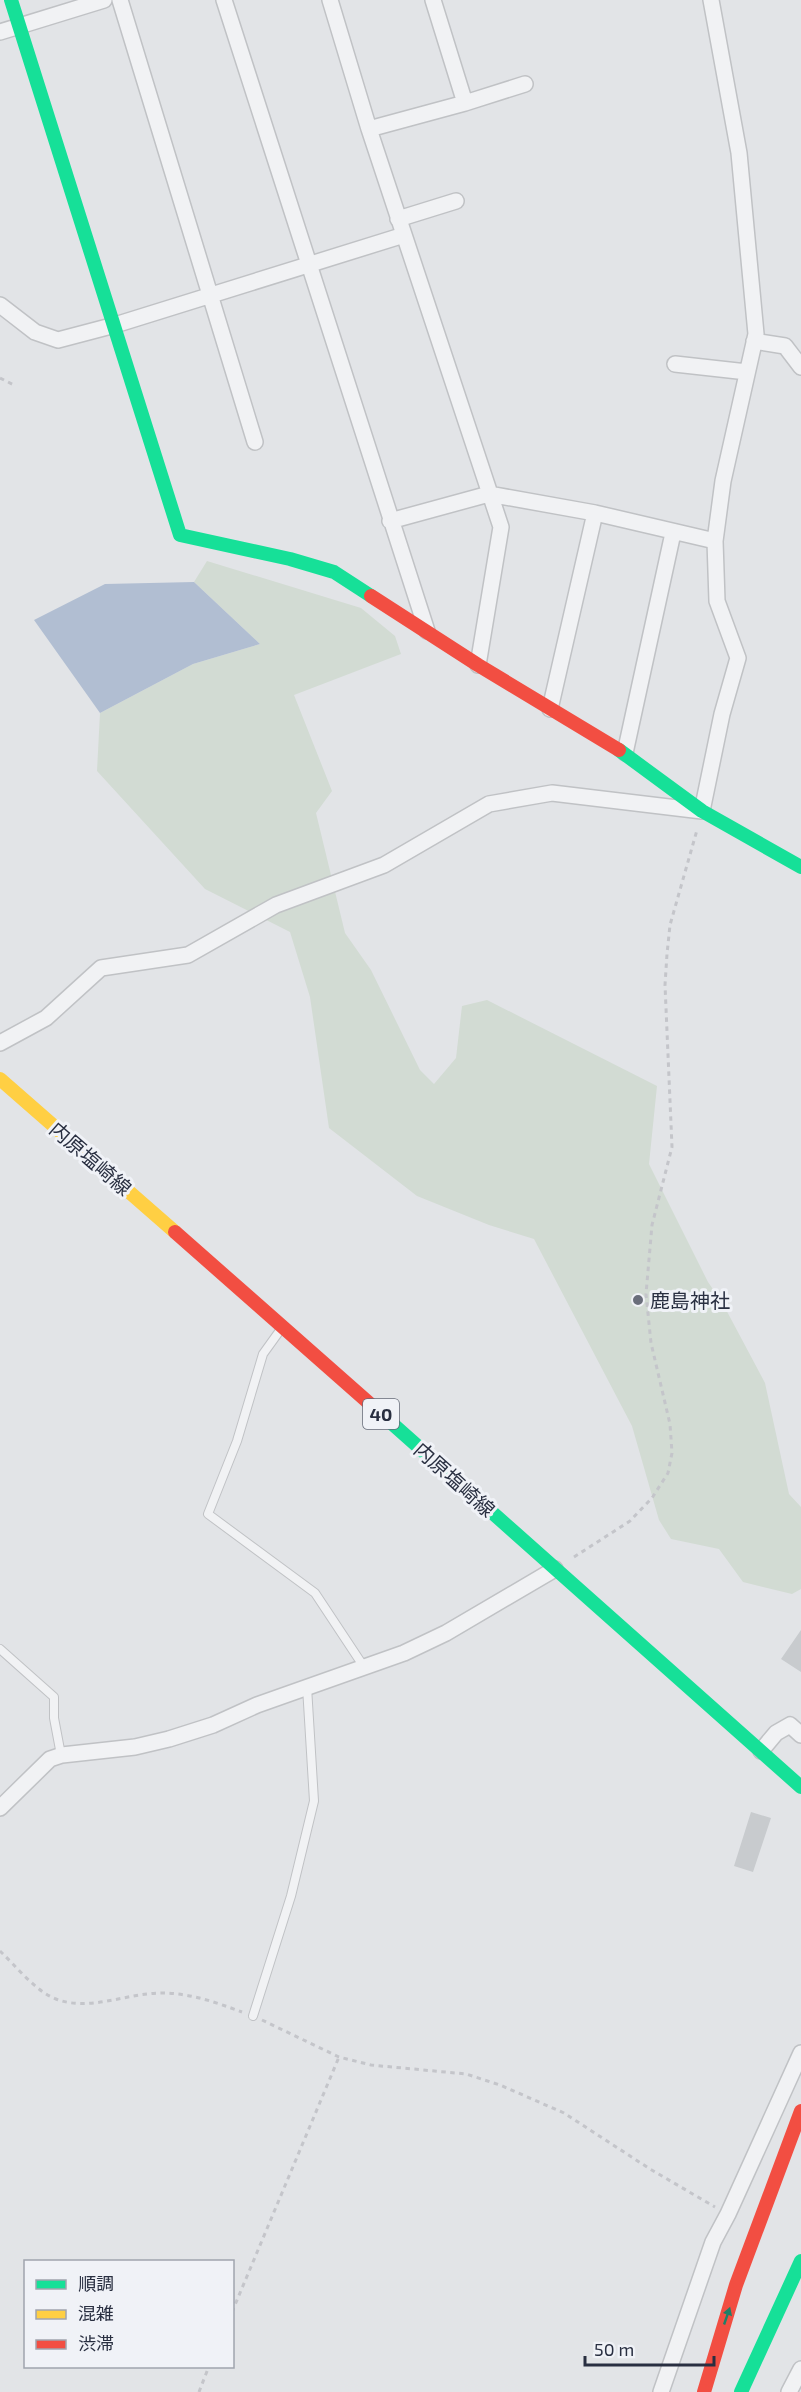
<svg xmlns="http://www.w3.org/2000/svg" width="801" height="2392" viewBox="0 0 801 2392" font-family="'Exo 2','Noto Sans JP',sans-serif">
<rect width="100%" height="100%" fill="#e2e4e7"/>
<path fill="#d2dbd3" d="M207,561L361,608L395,636L401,654L294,695L332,791L316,813L345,933L371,970L420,1070L434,1084L456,1058L462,1006L487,1000L657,1086L649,1164L708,1282L723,1304L765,1383L789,1494L801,1507V1589L792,1594L743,1582L719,1549L671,1539L659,1520L632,1426L534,1239L489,1225L417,1196L329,1128L310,997L290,932L205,889L97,771L100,713L193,664L260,644L194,582Z"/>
<path fill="#b1bed2" d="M194,582L260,644L193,664L100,713L34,620L105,584Z"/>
<path fill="#c8cbce" d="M801,1630V1672L781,1659Z
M751,1812L771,1818L753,1872L734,1866Z"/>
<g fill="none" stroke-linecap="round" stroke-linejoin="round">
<g stroke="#c0c2c5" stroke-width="10">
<path id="lane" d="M281,1329L263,1354L237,1441L208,1514L315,1593L364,1667
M0,1649L54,1697V1718L61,1755
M253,2016L291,1896L314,1801L307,1687"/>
</g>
<g stroke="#c0c2c5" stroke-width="18">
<path id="street" d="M120,0L255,442
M224,0L427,631
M330,0L369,129L501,527L478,665
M0,32L104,0
M465,103L525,84
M369,129L465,103L433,0
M398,219L456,201
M0,305L35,332L58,340L115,325L404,235
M754,341L785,346L801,367
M675,364L747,372
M390,521L489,494L595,513L715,541
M550,709L595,513
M625,753L673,533
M0,1043L46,1018L101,968L188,955L276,905L384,865L489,804L552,793L702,811L722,714L738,658L717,601L715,541L723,481L756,334L739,153L711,0
M761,1751L776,1733L790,1725L801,1735
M0,1808L50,1759L62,1755L135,1747L169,1739L213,1725L257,1705L404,1653L446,1633L555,1569
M661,2392L713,2242L728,2214L801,2053
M789,2392L801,2369"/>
</g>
<path stroke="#c4c5ca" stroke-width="3" stroke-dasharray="4.5 4.5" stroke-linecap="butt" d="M0,378L14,385
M574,1557L630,1521L652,1498L668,1473L672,1453L670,1424L651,1343L646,1294L652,1225L672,1147L665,985L667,954L670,925L697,830
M0,1951C16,1966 35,1991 56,1999C89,2012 127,1993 161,1993C190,1993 215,2002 242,2012
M262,2020L339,2057L371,2065L466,2074L500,2085L564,2113L650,2169L715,2207
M232,2312L339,2057
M199,2392L209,2366"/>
<use href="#lane" stroke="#f1f2f4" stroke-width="8"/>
<use href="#street" stroke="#f1f2f4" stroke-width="15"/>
<path stroke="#16e098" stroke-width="14" d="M11,0L180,535L290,559L334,572L371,596
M619,750L702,811L801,867
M378,1411L801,1787
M741,2392L801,2261"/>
<path stroke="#ffcf43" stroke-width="14" d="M0,1079L175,1232"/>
<path stroke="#f24e42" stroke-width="14" d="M371,596L478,665L619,750
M175,1232L378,1411
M704,2392L736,2285L801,2111"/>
</g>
<defs><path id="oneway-solid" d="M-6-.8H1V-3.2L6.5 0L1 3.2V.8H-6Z" transform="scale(1.5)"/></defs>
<use fill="#207f68" href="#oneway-solid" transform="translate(727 2316) rotate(-71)"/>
<circle fill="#6a6e7b" stroke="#f0f2f7" stroke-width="2" cx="638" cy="1300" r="6"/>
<g text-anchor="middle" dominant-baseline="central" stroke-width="6" stroke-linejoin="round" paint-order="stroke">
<rect fill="#f0f2f7" stroke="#656a78" stroke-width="1.5" x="363" y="1399" width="36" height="30" rx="4.5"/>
<g font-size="18" font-weight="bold" fill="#292f41">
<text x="381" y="1414">40</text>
</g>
<g font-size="20" fill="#292f41" stroke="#f0f2f7">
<text transform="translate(91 1158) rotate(41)">内原塩崎線</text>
<text transform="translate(455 1479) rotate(42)">内原塩崎線</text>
</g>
<g font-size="20" fill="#292f41" stroke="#f0f2f7" text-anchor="start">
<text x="650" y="1300">鹿島神社</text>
</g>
</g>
<rect x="24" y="2260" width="210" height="108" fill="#f0f2f7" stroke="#a0a4ae" stroke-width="1.5"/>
<rect x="36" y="2280" width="30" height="9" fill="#16e098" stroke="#a0a4ae" stroke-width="1.5"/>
<text x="78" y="2290" font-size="18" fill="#292f41">順調</text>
<rect x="36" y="2310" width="30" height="9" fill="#ffcf43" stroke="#a0a4ae" stroke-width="1.5"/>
<text x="78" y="2320" font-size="18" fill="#292f41">混雑</text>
<rect x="36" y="2340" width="30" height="9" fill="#f24e42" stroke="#a0a4ae" stroke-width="1.5"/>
<text x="78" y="2350" font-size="18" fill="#292f41">渋滞</text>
<path d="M585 2356v9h129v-9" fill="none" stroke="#292f41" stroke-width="3"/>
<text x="594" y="2356" font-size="18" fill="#292f41" stroke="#f0f2f7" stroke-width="4.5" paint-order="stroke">50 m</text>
</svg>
